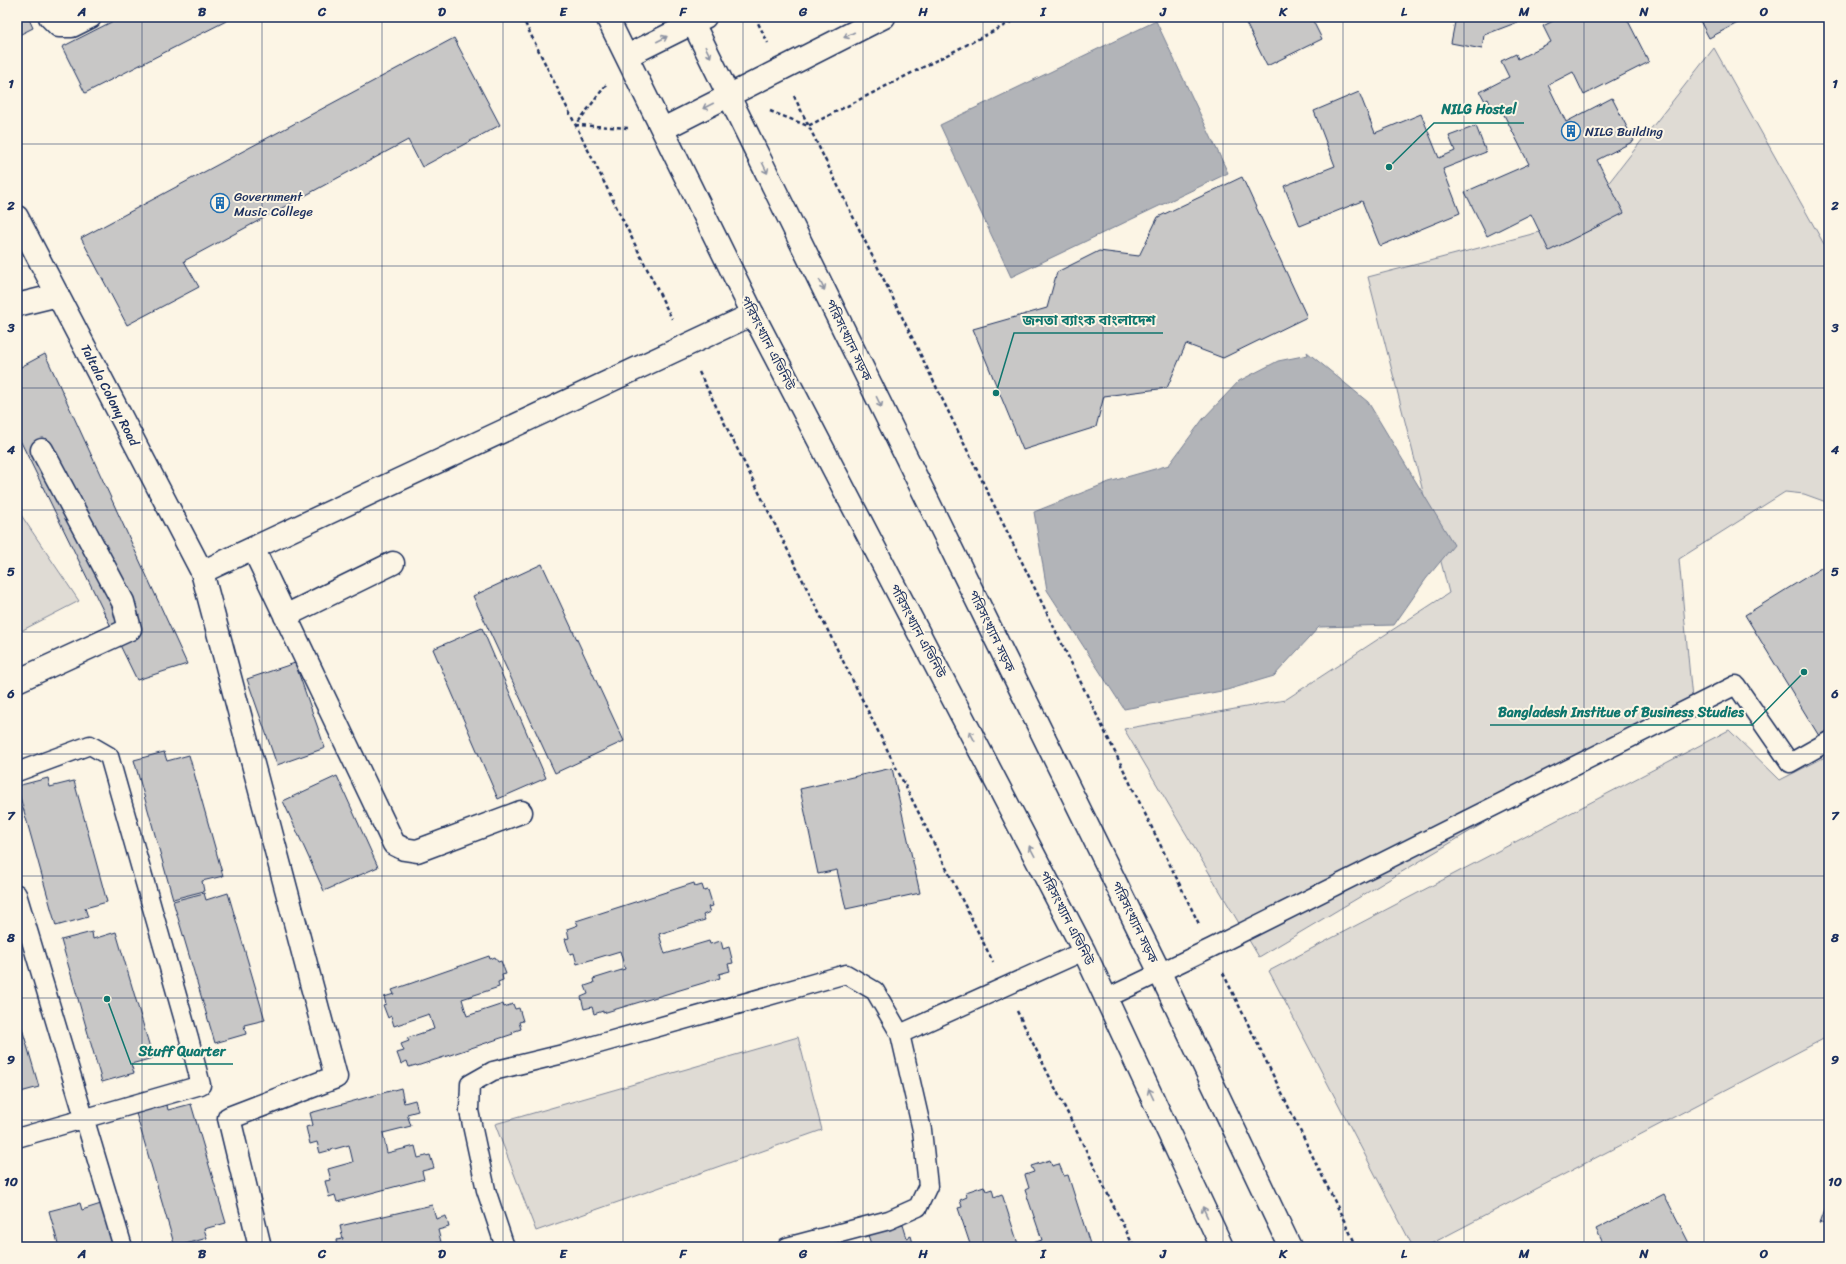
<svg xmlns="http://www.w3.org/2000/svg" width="1846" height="1264" viewBox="0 0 1846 1264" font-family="Sriracha,'Noto Sans Bengali',sans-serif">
<rect width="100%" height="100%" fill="#fcf5e5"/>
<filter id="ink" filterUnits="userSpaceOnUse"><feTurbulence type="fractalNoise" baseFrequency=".025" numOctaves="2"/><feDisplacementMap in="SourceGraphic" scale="8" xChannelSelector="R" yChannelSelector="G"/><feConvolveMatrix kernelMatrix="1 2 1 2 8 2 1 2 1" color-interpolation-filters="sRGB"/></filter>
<g filter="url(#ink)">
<path fill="#dfdbd4" stroke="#7d8599" d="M1714,48L1829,253V503L1804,494L1785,492L1679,559L1692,699L1259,957L1124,729L1285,700L1449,593L1368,277L1578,222Z
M17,509L79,601L17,633Z
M1729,730L1780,780L1829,755V1036L1425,1247H1413L1269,971Z
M798,1037L822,1130L536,1231L495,1124Z"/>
<path fill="#b2b4b8" stroke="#767f94" d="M1156,21L1228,173L1011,277L940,125Z
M1307,352L1368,402L1454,545L1426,579L1394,625L1319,627L1274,676L1227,690L1124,709L1047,590L1034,512L1109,482L1169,465L1203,419L1239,381L1278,361L1308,355Z"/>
<path fill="#c8c7c6" stroke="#1b2f5e" d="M17,17H28L33,28L17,36Z
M121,17H234L85,93L62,47Z
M1243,17H1311L1322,39L1267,66Z
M1456,17H1515L1518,22L1484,35L1482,49L1451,43Z
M1561,17H1626L1649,62L1584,95L1573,72L1548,85L1566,122L1612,98L1634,141L1597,160L1624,213L1549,251L1531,214L1487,236L1465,192L1529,164L1499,105L1492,108L1488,99L1485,101L1480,92L1509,77L1501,61L1516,54L1518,59L1551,42L1543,26Z
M1698,17H1749L1709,38Z
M454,38L500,125L422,167L408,140L184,261L199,287L127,325L81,238Z
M1359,92L1375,133L1421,114L1439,158L1455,151L1449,136L1476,126L1486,152L1443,169L1460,213L1380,246L1362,201L1300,226L1284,186L1335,166L1314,111Z
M1242,177L1307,317L1223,358L1186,344L1167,388L1104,396L1096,427L1023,450L973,329L1047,308L1057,272L1099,251L1139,256L1158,217Z
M45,354L187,664L137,680L17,434V369Z
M1829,563V729L1819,736L1745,615Z
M542,564L624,741L555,773L473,596Z
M482,628L546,778L498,799L433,649Z
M295,663L325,748L277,765L247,679Z
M164,752L167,761L189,755L223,876L202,881L204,891L173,899L134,760Z
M892,768L920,893L846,909L837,870L818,874L800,789Z
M337,776L378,867L324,891L283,801Z
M48,778L50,787L74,781L107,902L85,908L88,917L56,926L17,786Z
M694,883L695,887L702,885L704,891L708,890L713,906L708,907L710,912L703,915L705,920L659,934L665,954L709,941L710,944L721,941L723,949L729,947L733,963L728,964L730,971L719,974L720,978L603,1013V1011L594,1014L592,1007L584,1009L581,997L588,994L585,986L594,983L593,979L625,969L620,951L577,964L574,953L570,954L565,939L569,938L567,929L578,925L576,921Z
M204,893L206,900L228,893L265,1020L244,1025L246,1034L215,1043L173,901Z
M92,932L93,939L116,932L153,1058L131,1064L134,1073L102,1082L61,940Z
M489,956L490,959L495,957L498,962L501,961L506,974L502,975L503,980L498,982L499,987L462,999L467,1016L503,1004L504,1007L513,1004L515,1009L519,1008L523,1021L519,1022L521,1029L512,1032L513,1034L417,1066L416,1065L409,1067L407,1061L401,1064L397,1053L404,1051L401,1044L409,1041L407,1038L434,1029L429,1014L394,1026L391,1016L388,1018L383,1005L386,1004L384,997L394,994L392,990Z
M17,1011L39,1087L17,1093L20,1102L17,1103Z
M401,1088L404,1103L415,1100L418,1111L407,1114L411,1126L383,1133L387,1153L415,1146L418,1158L430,1155L434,1168L422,1171L424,1179L337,1202L335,1195L329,1197L325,1181L331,1180L328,1169L353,1162L349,1145L320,1153L317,1142L310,1144L306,1127L313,1125L310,1113Z
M166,1101L168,1110L191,1104L226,1223L204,1229L207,1238L175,1247L135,1110Z
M1050,1160L1052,1166L1059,1164L1064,1176L1068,1175L1091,1247H1021L1042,1240L1025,1190L1029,1188L1025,1175L1034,1172L1031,1166Z
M984,1186L986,1191L992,1189L994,1197L1002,1194L1019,1247H971L958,1208L962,1207L960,1200L967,1197L966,1192Z
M1664,1194L1691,1247H1605L1596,1229Z
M1829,1198V1225L1820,1223Z
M80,1203L82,1210L104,1203L117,1247H59L49,1211Z
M432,1205L436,1219L446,1216L449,1227L438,1230L441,1242L419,1247H337L336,1240L343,1239L340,1226Z
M903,1225L907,1238L911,1236L914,1247H872L868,1235L876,1233L875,1227H895Z
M1824,1243L1829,1244V1247H1822Z"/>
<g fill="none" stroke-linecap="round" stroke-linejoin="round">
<g stroke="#1b2f5e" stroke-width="21">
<path id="service" d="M17,772L90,745L109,756L189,1038L201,1085L17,1138
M17,894L123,1247
M1107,998L1211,948L1736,685L1790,763L1829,741
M900,1034L1084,951
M505,1247L486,1190L469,1111L470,1084L493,1071L563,1054L846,974L875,991L900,1034L922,1130L928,1186L918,1207L889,1220L787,1247"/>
</g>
<g stroke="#1b2f5e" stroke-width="25">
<path id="minor" d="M50,17L59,26H72L90,17
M17,217L202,572
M17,305L58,295
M253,548L394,844L404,849L417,851L521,812
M285,616L393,563
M17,681L130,629L123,602L42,450
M260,1247L229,1118L336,1077L202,572L753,314"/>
</g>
<g stroke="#1b2f5e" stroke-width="25">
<path id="tertiary" d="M607,17L753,314L1084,951L1222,1247
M690,17L1160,973L1290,1247
M627,56L705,17
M663,129L884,17"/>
</g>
<path stroke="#1b2f5e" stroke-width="2.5" stroke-dasharray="4 3" stroke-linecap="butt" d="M522,17L672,319
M755,17L768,43
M606,85L576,125L629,128
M794,96L1199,924
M770,111L808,126L1021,17
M699,372L993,962
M1223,973L1357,1247
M1017,1011L1134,1247"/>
<use href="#service" stroke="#fcf5e5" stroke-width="18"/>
<use href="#minor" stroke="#fcf5e5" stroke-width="22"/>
<use href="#tertiary" stroke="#fcf5e5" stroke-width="22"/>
</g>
<defs><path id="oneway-shaft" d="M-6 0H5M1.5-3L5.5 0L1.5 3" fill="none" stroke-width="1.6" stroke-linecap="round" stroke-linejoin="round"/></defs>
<g stroke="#8c92a2">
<use href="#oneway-shaft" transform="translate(849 35) rotate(153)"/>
<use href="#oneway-shaft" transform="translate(662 39) rotate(-27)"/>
<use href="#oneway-shaft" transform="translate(708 52) rotate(63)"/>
<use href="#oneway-shaft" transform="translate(708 106) rotate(153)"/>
<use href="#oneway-shaft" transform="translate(765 168) rotate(64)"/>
<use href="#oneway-shaft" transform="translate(822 285) rotate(64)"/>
<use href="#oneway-shaft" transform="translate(879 402) rotate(64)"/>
<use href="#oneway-shaft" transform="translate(972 736) rotate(-118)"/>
<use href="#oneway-shaft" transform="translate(1032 851) rotate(-118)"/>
<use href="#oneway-shaft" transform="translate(1151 1094) rotate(-115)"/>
<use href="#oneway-shaft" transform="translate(1205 1212) rotate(-115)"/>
</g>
</g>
<path fill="none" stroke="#1b2f5e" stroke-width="1" stroke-opacity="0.55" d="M142,17V1247M262,17V1247M382,17V1247M503,17V1247M623,17V1247M743,17V1247M863,17V1247M983,17V1247M1103,17V1247M1223,17V1247M1343,17V1247M1464,17V1247M1584,17V1247M1704,17V1247M17,144H1829M17,266H1829M17,388H1829M17,510H1829M17,632H1829M17,754H1829M17,876H1829M17,998H1829M17,1120H1829"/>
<defs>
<g id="building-ring" transform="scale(1)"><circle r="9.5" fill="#fcf5e5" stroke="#1f6fb2" stroke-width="1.5"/><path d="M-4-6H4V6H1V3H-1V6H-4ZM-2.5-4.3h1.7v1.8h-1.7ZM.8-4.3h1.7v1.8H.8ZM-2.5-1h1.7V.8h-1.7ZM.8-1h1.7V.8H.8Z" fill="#1f6fb2"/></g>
</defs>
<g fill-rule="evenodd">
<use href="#building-ring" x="1571" y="131"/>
<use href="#building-ring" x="220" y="203"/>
</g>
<g text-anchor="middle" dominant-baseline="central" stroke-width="4" stroke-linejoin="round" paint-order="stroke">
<g font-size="13" fill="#1b2f5e" stroke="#fcf5e5" text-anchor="start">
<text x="1585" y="131">NILG Building</text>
<text x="234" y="196">Government<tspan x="234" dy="15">Music College</tspan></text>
</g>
<g font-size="13" fill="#1b2f5e" stroke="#fcf5e5">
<text transform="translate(849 340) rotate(64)">পরিসংখ্যান সড়ক</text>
<text transform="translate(768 343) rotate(63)">পরিসংখ্যান এভিনিউ</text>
<text transform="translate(110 395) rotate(63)">Taltala Colony Road</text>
<text transform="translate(918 631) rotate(62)">পরিসংখ্যান এভিনিউ</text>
<text transform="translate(992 631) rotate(64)">পরিসংখ্যান সড়ক</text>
<text transform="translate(1067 918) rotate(63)">পরিসংখ্যান এভিনিউ</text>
<text transform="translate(1135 922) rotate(64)">পরিসংখ্যান সড়ক</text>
</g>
</g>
<path fill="none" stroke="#0f766e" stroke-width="1.5" d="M1389 167L1434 123H1524M996 393L1014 333H1163M1804 672L1752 725H1490M107 999L131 1064H233"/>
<g fill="#0f766e" stroke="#fcf5e5" stroke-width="1.5">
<circle cx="1389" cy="167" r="4"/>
<circle cx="996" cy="393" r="4"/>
<circle cx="1804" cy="672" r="4"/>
<circle cx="107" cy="999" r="4"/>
</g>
<g font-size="14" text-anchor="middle" font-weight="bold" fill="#0f766e" stroke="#fcf5e5" stroke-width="4" stroke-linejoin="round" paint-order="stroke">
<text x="1479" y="114">NILG Hostel</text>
<text x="1089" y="325">জনতা ব্যাংক বাংলাদেশ</text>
<text x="1621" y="717">Bangladesh Institue of Business Studies</text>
<text x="182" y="1056">Stuff Quarter</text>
</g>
<rect width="1846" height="1264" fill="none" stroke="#fcf5e5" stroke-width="44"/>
<rect x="22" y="22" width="1802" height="1220" fill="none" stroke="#1b2f5e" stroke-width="1.5"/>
<g font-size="13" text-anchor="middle" font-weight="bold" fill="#1b2f5e">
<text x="82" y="16">A</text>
<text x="202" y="16">B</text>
<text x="322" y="16">C</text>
<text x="442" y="16">D</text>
<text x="563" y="16">E</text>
<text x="683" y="16">F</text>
<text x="803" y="16">G</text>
<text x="923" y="16">H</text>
<text x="1043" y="16">I</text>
<text x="1163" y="16">J</text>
<text x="1283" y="16">K</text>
<text x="1404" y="16">L</text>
<text x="1524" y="16">M</text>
<text x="1644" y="16">N</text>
<text x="1764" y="16">O</text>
<text x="11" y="88">1</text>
<text x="1835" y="88">1</text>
<text x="11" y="210">2</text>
<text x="1835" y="210">2</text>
<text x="11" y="332">3</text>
<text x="1835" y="332">3</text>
<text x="11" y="454">4</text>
<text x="1835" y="454">4</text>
<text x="11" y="576">5</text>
<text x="1835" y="576">5</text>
<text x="11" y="698">6</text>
<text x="1835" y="698">6</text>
<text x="11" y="820">7</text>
<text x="1835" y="820">7</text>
<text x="11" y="942">8</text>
<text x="1835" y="942">8</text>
<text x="11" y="1064">9</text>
<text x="1835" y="1064">9</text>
<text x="11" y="1186">10</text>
<text x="1835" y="1186">10</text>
<text x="82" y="1258">A</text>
<text x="202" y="1258">B</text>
<text x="322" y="1258">C</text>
<text x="442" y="1258">D</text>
<text x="563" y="1258">E</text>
<text x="683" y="1258">F</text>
<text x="803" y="1258">G</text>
<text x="923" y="1258">H</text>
<text x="1043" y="1258">I</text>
<text x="1163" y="1258">J</text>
<text x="1283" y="1258">K</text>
<text x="1404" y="1258">L</text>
<text x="1524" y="1258">M</text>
<text x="1644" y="1258">N</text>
<text x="1764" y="1258">O</text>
</g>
</svg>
